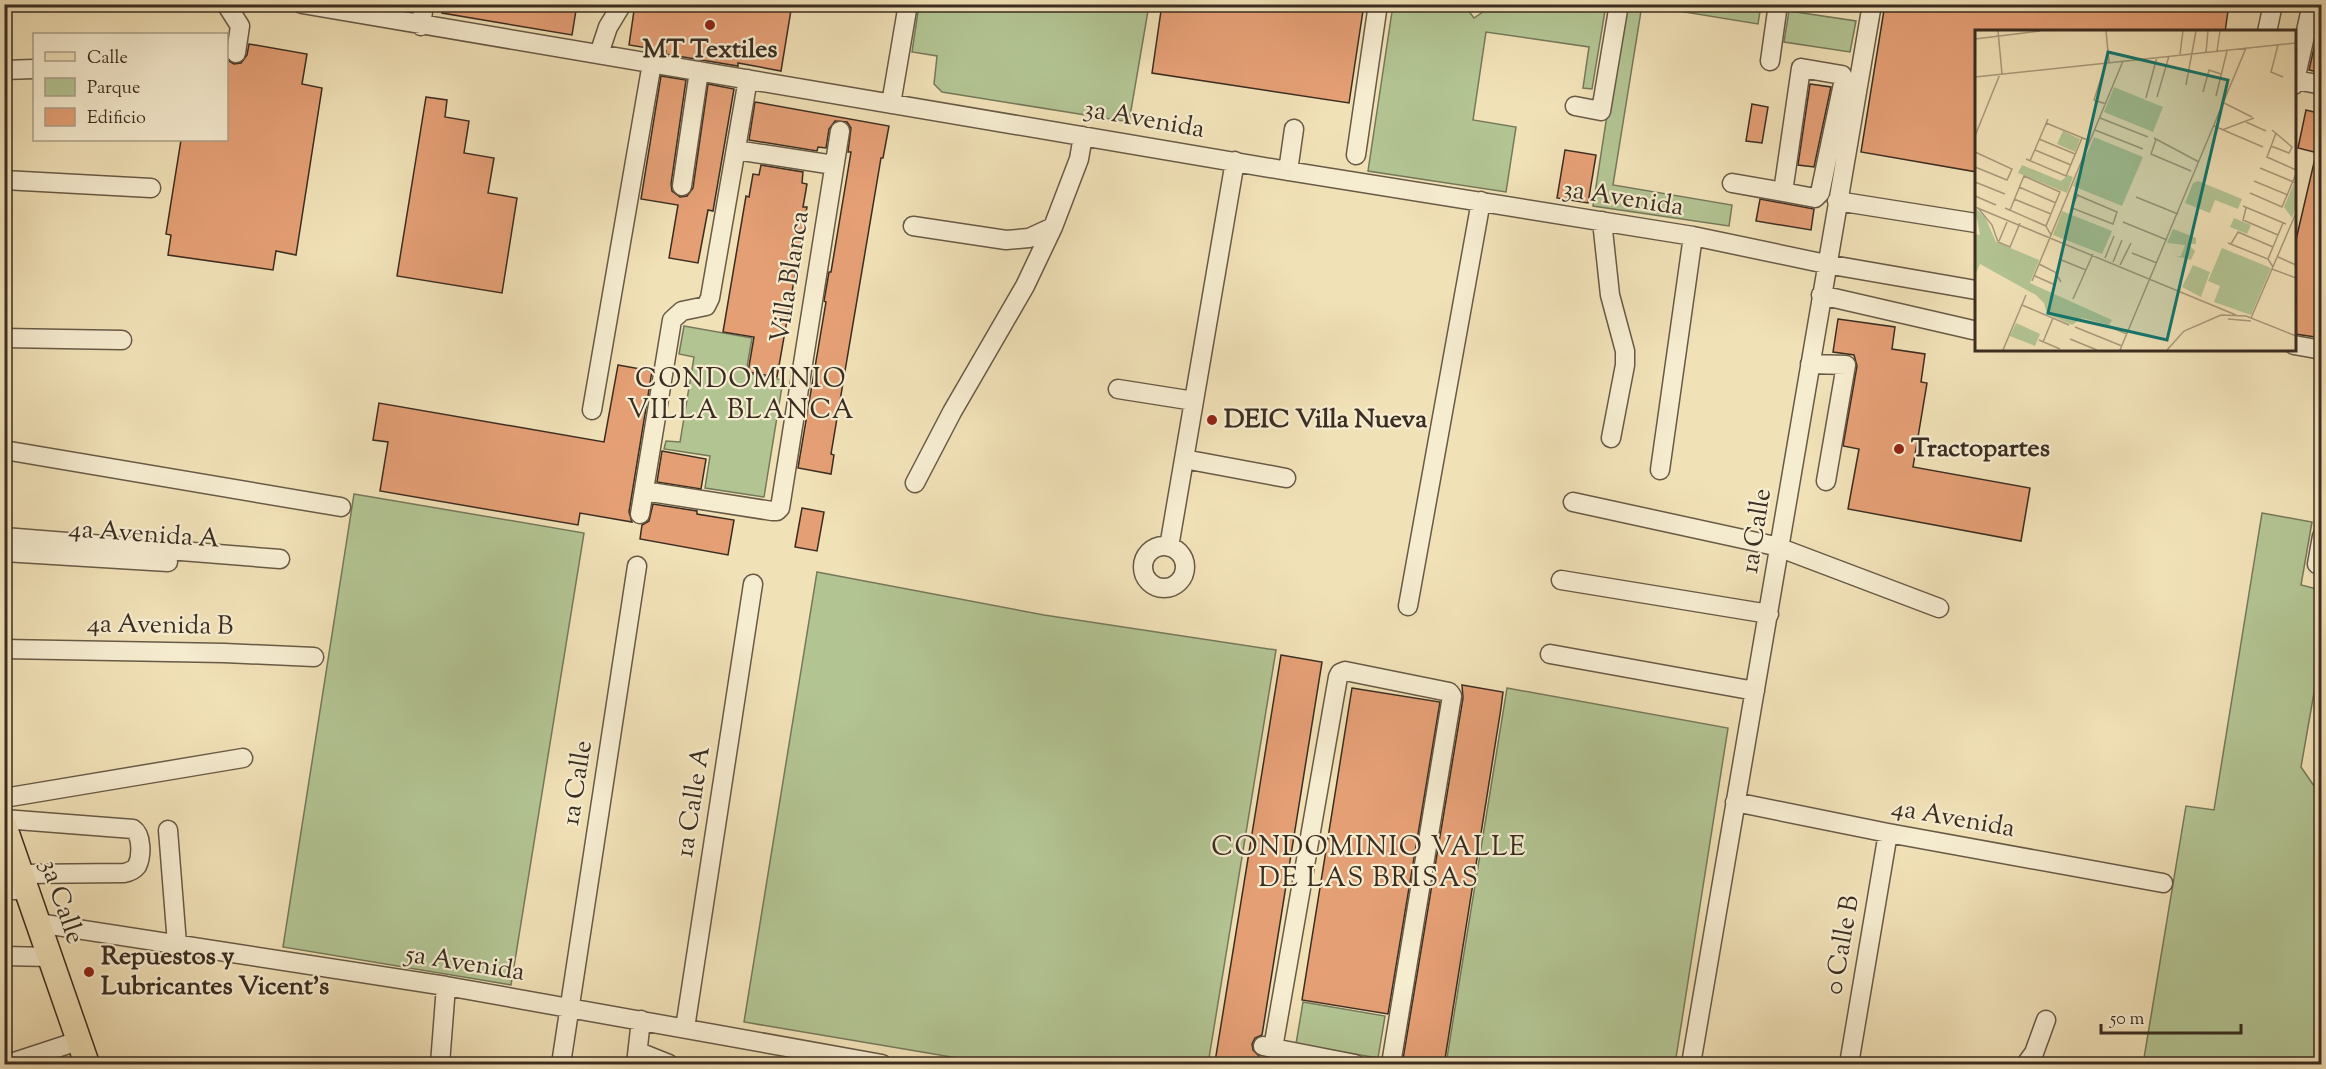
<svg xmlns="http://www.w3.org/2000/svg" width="2326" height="1069" viewBox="0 0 2326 1069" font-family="'Sorts Mill Goudy',serif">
<rect width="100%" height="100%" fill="#f1e1b7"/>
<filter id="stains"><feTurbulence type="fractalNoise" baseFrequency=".00333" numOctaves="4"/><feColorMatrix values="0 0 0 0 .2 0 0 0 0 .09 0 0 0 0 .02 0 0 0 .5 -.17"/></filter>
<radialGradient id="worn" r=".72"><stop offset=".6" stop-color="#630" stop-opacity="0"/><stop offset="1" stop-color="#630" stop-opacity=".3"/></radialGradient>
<path fill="#b3c493" stroke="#76785a" stroke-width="1.5" d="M919,5H1149L1129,122L942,92L934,84L937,56L912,52Z
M1393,5H1464L1474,18L1493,5H1606L1592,89L1583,88L1589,47L1486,32L1473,120L1516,127L1506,192L1368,171Z
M1624,5H1761L1758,24L1642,5L1613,185L1732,205L1729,226L1593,206Z
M1789,11L1856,21L1850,52L1784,42Z
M684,326L752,338L746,373L783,380L764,497L705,488L710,456L664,449L666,441L680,442L694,357L679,354Z
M354,494L584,533L511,985L283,947Z
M2262,513L2312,522L2301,585L2321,590V653L2301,767L2321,796V1064H2143L2186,806L2214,810Z
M817,572L1044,615L1276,650L1208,1064H993L744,1022Z
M1507,688L1728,728L1675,1064H1446Z
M1303,1002L1385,1016L1378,1058L1296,1044Z"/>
<path fill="#e59f75" stroke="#3a2d21" stroke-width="1.5" d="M442,4H577L572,35L442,13Z
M635,4H792L781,71L738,63V66L665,54L666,51L629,45Z
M1162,4H1364L1349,103L1152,73Z
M1885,4H2229L2225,32H1977V172L1861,152Z
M2319,26H2322V73L2309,70Z
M249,44L307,54L302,84L322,88L296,255L276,251L273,270L168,255L171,235L166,234L181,140H226V59L234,64L241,63L247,55Z
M661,76L686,80L671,184L672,191L680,197L687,196L693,188L708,84L734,89L713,211L708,210L698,263L669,258L678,205L641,199Z
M1810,84L1831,87L1814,167L1798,165Z
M426,97L447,100L445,117L469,121L464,153L494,158L488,193L517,198L502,293L397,276Z
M755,102L889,126L883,158H881L831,454L834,455L831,474L798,468L826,302L824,301L829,272H831L851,152H848L851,128L847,122L835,121L829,129L826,148L818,147L817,151L749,140Z
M1752,104L1768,107L1762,143L1746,141Z
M2306,110L2322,114V154L2298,148Z
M1565,150L1596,155L1588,203L1557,198Z
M2316,154L2322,155V338L2295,334V244Z
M761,165L803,172L802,183L807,184L803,207H807L777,377L748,372L754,337L723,332L746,196L749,197L753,174L759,175Z
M1760,199L1814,209L1811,230L1756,221Z
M1838,319L1895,327L1892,349L1925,354L1921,382L1927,383L1913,467L2030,488L2021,541L1848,509L1859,449L1843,446L1857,366L1854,355L1833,352Z
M618,365L652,371L629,512L632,522L580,513L578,525L380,491L388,442L373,440L379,403L604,442Z
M662,451L706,459L701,489L657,482Z
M653,504L697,511V514L734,520L728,555L640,539L642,525L649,521Z
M802,508L824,512L817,551L795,547Z
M1281,655L1322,662L1262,1035L1255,1038L1252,1044L1253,1050L1259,1056L1258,1065H1234L1215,1062Z
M1462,685L1503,692L1501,708L1444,1065H1402L1463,698Z
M1352,688L1440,702L1388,1014L1302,1000Z"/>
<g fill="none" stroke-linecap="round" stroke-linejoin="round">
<g stroke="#685a46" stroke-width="21">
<path id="minor" d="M226,4L240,26L236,53
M302,4L1288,171L1693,236L1826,264L1976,290
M421,26L424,4
M2267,32L2273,4
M599,54L608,27L622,4
M1770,61L1778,4
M1801,68L1842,75L1844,79L1820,193L1815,198L1783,192Z
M4,70L34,69
M2296,80L2322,85
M2294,85L2312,4
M891,104L908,4
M1575,106L1601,111L1619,4
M736,150L834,165
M1356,155L1378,4
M1288,171L1294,129
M4,180L151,188
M1732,183L1783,192
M682,186L699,71
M1837,201L1976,223
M1602,221L1610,295L1625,351V365L1611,438
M913,226L1006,240L1029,238L1053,227
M1821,295L1973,330
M4,338L122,340
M2294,345L2322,350
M1810,364L1846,365L1826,481
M1118,389L1194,401
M592,410L652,63
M4,450L341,507
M1184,459L1286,478
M1660,470L1693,236
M915,483L952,412L1025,286L1053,227L1079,159L1083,136
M644,491L772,511H777L780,508L840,131
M1573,502L1775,546L1939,608
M640,514L672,320L682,311L706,306L710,298L748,79
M4,537L280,559
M1143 567a21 21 0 1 1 42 0a21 21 0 1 1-42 0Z
M1169,547L1235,161
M4,552L168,562
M2317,564L2322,536
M1561,580L1769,614
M1408,606L1481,201
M4,649L224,653L314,657
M1550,654L1755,691
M4,798L243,758
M1735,802L1888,833L2163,883
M4,819L133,829C142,835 142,856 137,866C134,870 129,872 124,873L21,874
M168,830L177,944
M4,890H27
M38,923L446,986L882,1064
M4,956L50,957
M685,1028L753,584
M1263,1046L1355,1064
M1273,1048L1338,677L1340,673L1345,671L1449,692L1452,696L1391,1064
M639,1052L669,1064
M8,1064L78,1041
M440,1064L446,986
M561,1064L637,566
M636,1064L641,1020
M1691,1064L1872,4
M1849,1064L1888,833
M2026,1064L2034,1053L2046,1020"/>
</g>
<g stroke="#3a2d21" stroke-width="27">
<path id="major" d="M4,825L87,1064"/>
</g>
<use href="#minor" stroke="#f6ecd0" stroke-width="18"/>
<use href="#major" stroke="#f1e1b7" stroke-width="24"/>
</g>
<g fill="#8f2418" stroke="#f6ecd0" stroke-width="2">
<circle cx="710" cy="25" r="6"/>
<circle cx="1212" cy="420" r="6"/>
<circle cx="1899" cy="449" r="6"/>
<circle cx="89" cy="972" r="6"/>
</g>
<g text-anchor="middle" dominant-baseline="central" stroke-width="4.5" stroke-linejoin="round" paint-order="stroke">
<g font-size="26" font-weight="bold" fill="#3a2d21" stroke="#f6ecd0" text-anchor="start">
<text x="710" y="50" text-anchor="middle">MT Textiles</text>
<text x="1224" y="420">DEIC Villa Nueva</text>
<text x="1911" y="449">Tractopartes</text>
<text x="101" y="957">Repuestos y<tspan x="101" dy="30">Lubricantes Vicent's</tspan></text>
</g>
<g font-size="26" fill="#3a2d21" stroke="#f6ecd0">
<text transform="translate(1144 120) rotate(10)">3a Avenida</text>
<text transform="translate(1623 199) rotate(9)">3a Avenida</text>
<text transform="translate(791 277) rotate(-81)">Villa Blanca</text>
<text transform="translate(1757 531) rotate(-81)">1a Calle</text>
<text transform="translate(144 535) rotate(4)">4a Avenida A</text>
<text transform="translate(160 626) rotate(1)">4a Avenida B</text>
<text transform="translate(578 783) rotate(-81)">1a Calle</text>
<text transform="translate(694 802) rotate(-81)">1a Calle A</text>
<text transform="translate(1953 819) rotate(10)">4a Avenida</text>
<text transform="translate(61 902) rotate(71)">3a Calle</text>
<text transform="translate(1843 945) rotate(-80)">0 Calle B</text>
<text transform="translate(465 964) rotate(9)">5a Avenida</text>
</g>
<g font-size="27" letter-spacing="1.5" fill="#3a2d21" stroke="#f6ecd0">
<text x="741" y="380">CONDOMINIO<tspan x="741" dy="31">VILLA BLANCA</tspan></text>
<text x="1369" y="848">CONDOMINIO VALLE<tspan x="1369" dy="31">DE LAS BRISAS</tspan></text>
</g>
</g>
<g transform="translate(1975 30)">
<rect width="321" height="321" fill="#f1e1b7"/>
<path d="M139,57L188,77L178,102L129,82ZM88,101L105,109L100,122L82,114ZM119,107L168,127L147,176L98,156ZM47,135L86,151L93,145L98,147L92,163L43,143ZM223,151L267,169L263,179L240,170L235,183L210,173L218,153ZM319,153L321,178L317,188L309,177ZM0,178L10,187L21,212L64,230L55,253L137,290L134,295L107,288L97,295L72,284L69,273L61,265L5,234L0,246V204L5,205ZM87,181L137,201L127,224L78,205ZM259,188L276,195L272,204L255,197ZM198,199L221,208V214H213L220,221L216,230L201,226H206L210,215L192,213ZM247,218L296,238L276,285L239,272L245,256L233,251ZM218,235L235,242L226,267L207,257ZM41,293L65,304L60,316L35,306Z" fill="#b3c493"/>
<path fill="none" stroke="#a8997b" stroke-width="1.5" d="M23,1L27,44M131,1L134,32M0,9L65,1M303,15L296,42L308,47M242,21L245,1M231,22L233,1M205,24L208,1M0,47L321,13M211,55L221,1M228,62L234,40L246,44M241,66L252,21M182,67L194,26M171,68L182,27M249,73L277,87M131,74L119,70L131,33M125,88L173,107M271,92L291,101M71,93L115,111M239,96L288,117M120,100L168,119M247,100L279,88M301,103L292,127L321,140M0,106L25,44M179,108L224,132M64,109L100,124M181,109L176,124L216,141M296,116L314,123L317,117L297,100M60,120L96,135M0,122L37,139L32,150L0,137M51,129L91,146L107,108M55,131L73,89M285,138L321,153M279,151L313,165M0,152L30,164M44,157L81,173M275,163L307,177L321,144M102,165L142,182L138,194L97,178V177L103,164M0,166L21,175M161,167L203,184M39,169L76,184M268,176L311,194M0,177L261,285M3,178L17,195L23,212M30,178L71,196M271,178L268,190L303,205M35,180L49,146L85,162L71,196L76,205M148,192L192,210M24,211L32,192M23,212L35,217L45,193M253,213L293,229L298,237M256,214L263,202L298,217M157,223L182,233M303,227L321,235M130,228L139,206M84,229L111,240M293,229L308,193M138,232L147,210M64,234L80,242L86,252M145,235L156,213M297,239L321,248M60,246L78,254M57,251L148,31M98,269L118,224M47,275L94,295M276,288L321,183M253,289L276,291M130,295L152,304M100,297L147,316M95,309L122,320M64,310L85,319M68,312L78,288M28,320L51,265M145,320L271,18M192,320L209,301L246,285L271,286L321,306"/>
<path fill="#0f766e" fill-opacity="0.15" stroke="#0f766e" stroke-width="3" d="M133,22L253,50L192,310L73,283Z"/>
<rect width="321" height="321" fill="none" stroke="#3a2d21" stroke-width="3"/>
</g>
<rect width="2326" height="1069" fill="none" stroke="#f1e1b7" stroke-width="24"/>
<rect x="6" y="6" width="2314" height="1057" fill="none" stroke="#3a2d21" stroke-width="3"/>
<rect x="12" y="12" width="2302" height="1045" fill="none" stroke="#3a2d21" stroke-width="1.5"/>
<rect x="33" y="33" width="195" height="108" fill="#f6ecd0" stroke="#aba08a" stroke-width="1.5"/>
<rect x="45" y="52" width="30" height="9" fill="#f1e1b7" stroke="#aba08a" stroke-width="1.5"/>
<text x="87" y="63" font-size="18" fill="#3a2d21">Calle</text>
<rect x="45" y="78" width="30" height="18" fill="#b3c493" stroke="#aba08a" stroke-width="1.5"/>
<text x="87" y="93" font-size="18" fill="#3a2d21">Parque</text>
<rect x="45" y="108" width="30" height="18" fill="#e59f75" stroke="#aba08a" stroke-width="1.5"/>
<text x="87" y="123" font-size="18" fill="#3a2d21">Edificio</text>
<path d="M2101 1024v9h140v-9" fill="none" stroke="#3a2d21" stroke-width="3"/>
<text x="2110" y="1024" font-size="18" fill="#3a2d21" stroke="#f6ecd0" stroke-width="4.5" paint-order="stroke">50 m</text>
<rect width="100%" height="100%" filter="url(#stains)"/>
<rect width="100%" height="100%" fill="url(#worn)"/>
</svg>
